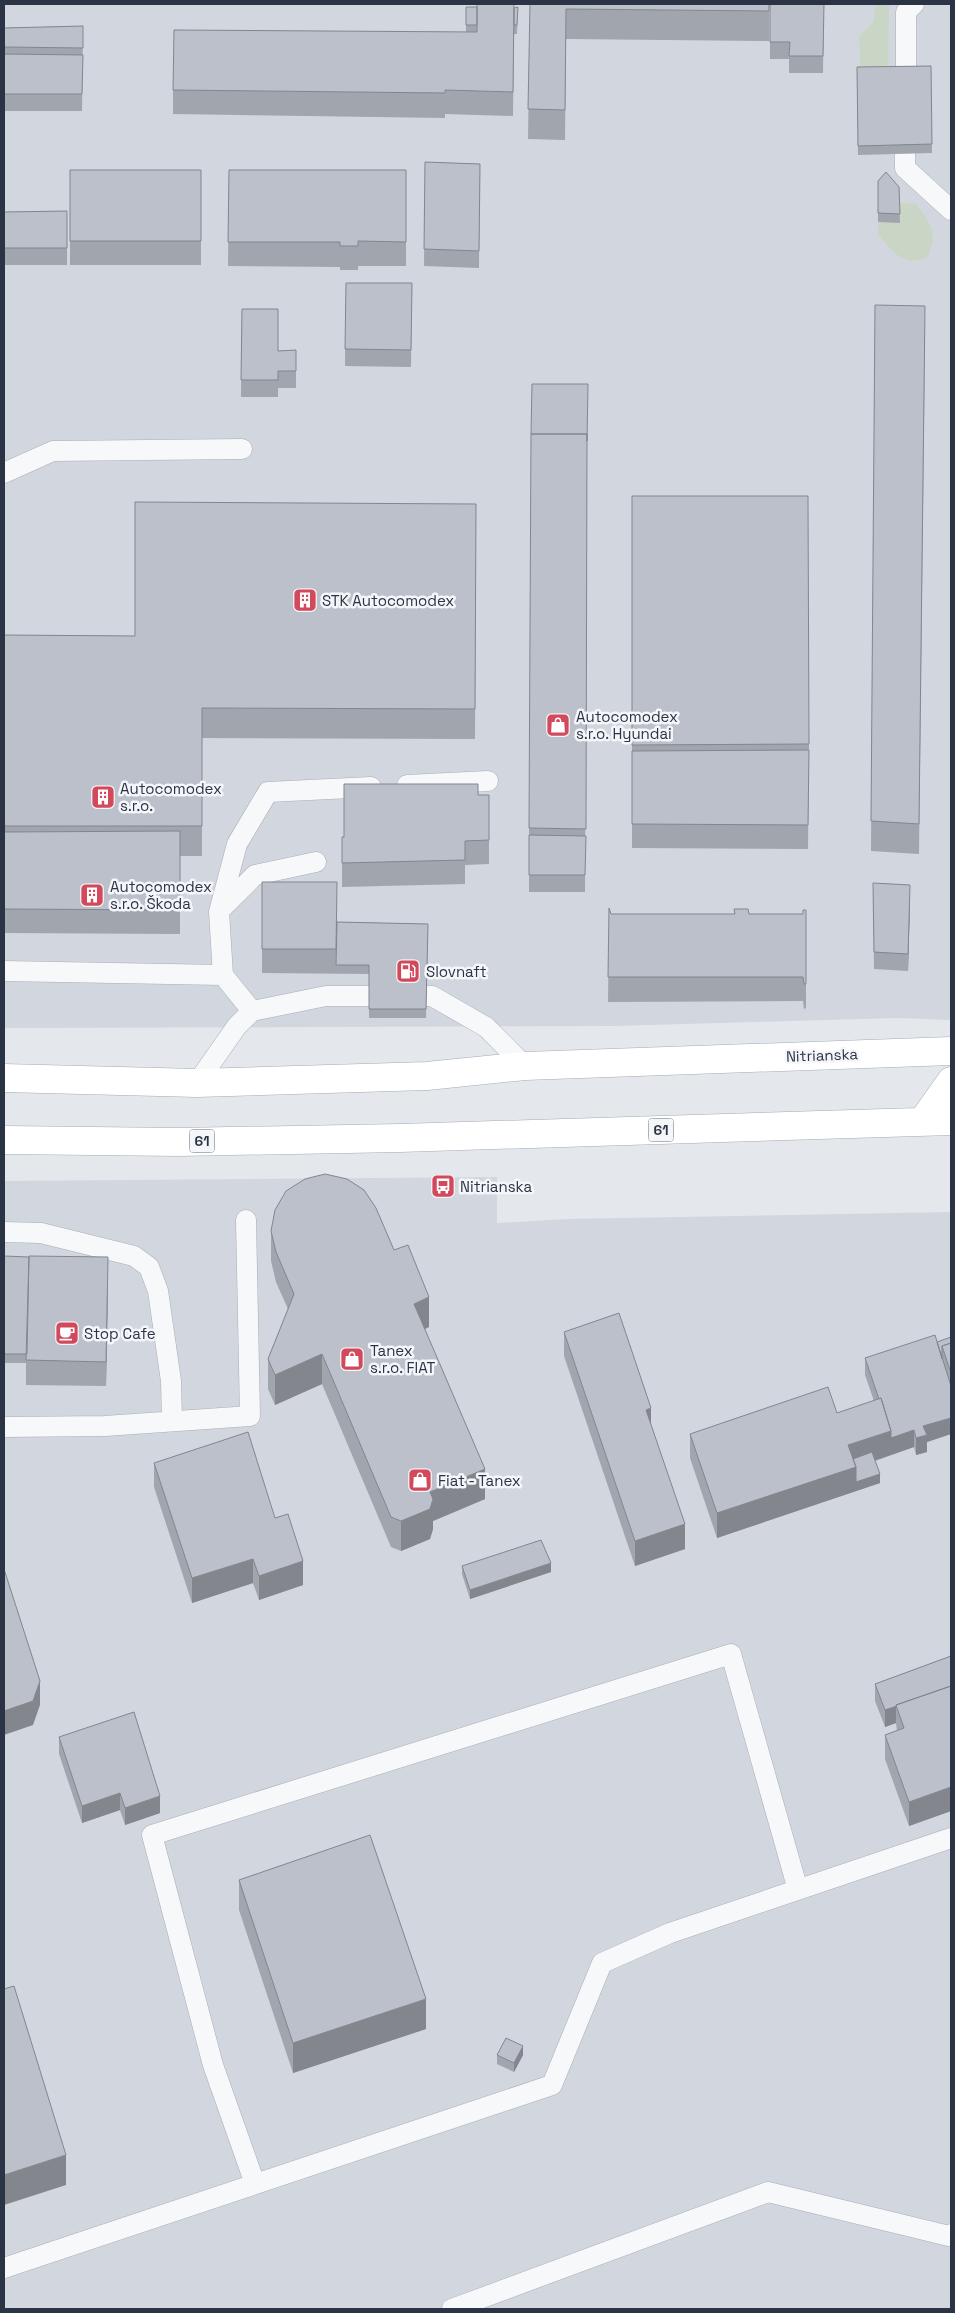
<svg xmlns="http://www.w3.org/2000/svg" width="955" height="2313" viewBox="0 0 955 2313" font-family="'Space Grotesk',sans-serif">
<rect width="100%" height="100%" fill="#e4e7ec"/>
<path fill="#d2d6de" d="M4,4H951V1020L897,1018L612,1026L4,1028Z
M497,1177V1223L568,1219L951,1212V2309H4V1181Z"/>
<path fill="#c9d6c5" d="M876,4H889L888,76H861L859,37L873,22Z
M899,203L916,204C932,225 938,233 927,258C900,266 894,252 878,234V222Z"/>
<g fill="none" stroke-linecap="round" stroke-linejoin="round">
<g stroke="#a9aeb7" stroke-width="21">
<path id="service" d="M906,94V12L914,4
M905,128V168L951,210
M4,473L53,451L242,449
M407,785L488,781
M220,910L255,875L316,862
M4,971L223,975
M252,1011L223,975L219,912L237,844L268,792L371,787
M197,1083L237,1026L252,1011L326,996H432L486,1027L525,1066
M4,1232L41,1233L134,1256L149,1267L158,1291L171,1381L172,1421
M4,1427L105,1426L250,1416L246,1220
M255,2184L213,2065L152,1835L731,1654L798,1890
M4,2268L552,2085L602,1963L670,1933L951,1838
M452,2309L768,2192L949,2236L951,2234"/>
</g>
<g stroke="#a3abb8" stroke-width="29">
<path id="primary" d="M4,1078L197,1083L427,1076L525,1066L951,1051
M922,1122L951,1081
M4,1140L178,1142L400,1138L951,1121"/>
</g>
<use href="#service" stroke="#f7f8fa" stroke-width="20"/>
<use href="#primary" stroke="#fff" stroke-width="28"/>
</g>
<path fill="#a1a5ae" d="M530,4H769V41L566,39L565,140L528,139Z
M770,4H824L823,73H789V59H770Z
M466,7H518L517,34H514V33L513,116L445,114V118L173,114V90L466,32Z
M83,26L82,111H4V28Z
M931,66L932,153L858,155L857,67Z
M425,162L480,164L479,268L424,266Z
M70,170H201V265H70Z
M229,170H406V266H358V270H340V267L228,266Z
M878,181L899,187L900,223L878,222Z
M67,211V265H4V212Z
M346,283H412L411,367L345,366Z
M875,305L925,336L919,854L871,851Z
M242,309L278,351L296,350V388H278V397H241Z
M587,458L585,892H529V828Z
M632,496L809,744L808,849L632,848Z
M476,504L475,739L202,738V856H180V934L4,933V635L135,636Z
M478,795H489V864L465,865V884L342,887V837Z
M262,882L337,922L428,924L426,1018H369V974L262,973Z
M873,883L910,902L908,971L874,969Z
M609,908L611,914H803V910H806V1008L804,1009L803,1001L608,1002Z
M271,1231L394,1250L429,1327L425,1329L485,1499L433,1521V1529L430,1539L401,1551L391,1547L322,1384L275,1405L268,1389V1359L288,1309L276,1282L271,1261Z
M4,1256L108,1282L106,1386L26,1385V1363H4Z
M564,1332L651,1424L685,1549L635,1566L564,1356Z
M951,1337V1434L927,1442V1452L916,1455L914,1447L875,1461L880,1483L717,1538L690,1458V1434L837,1413L874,1401L865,1375V1358L937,1342Z
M154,1463L303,1585L259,1600L253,1583L192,1603L154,1487Z
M462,1566L551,1572L470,1599L462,1574Z
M951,1656V1811L909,1826L885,1759V1735L897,1731L896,1723L885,1727L875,1701V1684Z
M59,1737L160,1813L125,1825L120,1810L82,1823L59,1754Z
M239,1880L426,2029L293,2073L239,1910Z
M497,2055H523L514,2072L497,2064Z"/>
<path fill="#83868d" d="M910,885V902L908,971V954Z
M108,1257V1282L106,1386V1362Z
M429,1297V1327L414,1334V1304Z
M322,1354V1384L275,1405V1375Z
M651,1408V1432L646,1410Z
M951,1418V1434L927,1442V1452L916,1455V1438L923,1426Z
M914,1430V1447L856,1467L880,1474V1483L717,1538V1513L848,1445L891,1431Z
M485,1469V1499L433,1521V1529L430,1539L401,1551V1521L430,1492Z
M685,1524V1549L635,1566V1541Z
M253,1559V1583L192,1603V1578Z
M303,1561V1585L259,1600V1576Z
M551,1563V1572L470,1599V1590Z
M40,1681V1705L33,1725L4,1735V1711Z
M896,1706V1723L885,1727V1710Z
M951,1787V1811L909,1826V1802Z
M120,1793V1810L82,1823V1806Z
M160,1796V1813L125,1825V1808Z
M426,1999V2029L293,2073V2043Z
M523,2046V2055L514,2072V2063Z
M66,2155V2185L4,2205V2175Z"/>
<path fill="#bbc0ca" stroke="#83868d" d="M477,4H514L513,92L445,90V93L173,90L174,30L477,32Z
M530,4H769V11L566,9L565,110L528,109Z
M770,4H824L823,56H789L790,42H770Z
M466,7H477V25H466Z
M518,7L517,25H514V8Z
M83,26V48L4,47V28Z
M4,54L83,55L82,94H4Z
M931,66L932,144L858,146L857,67Z
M425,162L480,164L479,251L424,249Z
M70,170H201V241H70Z
M229,170H406V242L358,241V246H340V242H228Z
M886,172L899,187L900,214L878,213V181Z
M67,211V248H4V212Z
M346,283H412L411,350L345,349Z
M875,305L925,306L919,824L871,821Z
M242,309H278V351L296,350V371H278V380H241Z
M532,384H588L587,441V434H531Z
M531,434H587L586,829L529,828Z
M632,496H808L809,744L632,745Z
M135,502L476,504L475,709L202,708V826H4V635L135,636Z
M809,750L808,825L632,824V751Z
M344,784H478V795H489V840L465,841V860L342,863V837H344Z
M180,831V910L4,909V832Z
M529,835L586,836L585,875H529Z
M262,882H337L336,949H262Z
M873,883L910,885L908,954L874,952Z
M609,908L611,914H735L734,909H748L749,914H803V910H806V984H804L803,977H608Z
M337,922L428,924L426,1009H369V965H336Z
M325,1174L347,1179L364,1190L376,1208L394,1250L408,1245L429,1297L414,1304L485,1469L430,1492L433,1499L430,1509L401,1521L391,1517L322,1354L275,1375L268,1359L294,1294L276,1252L271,1231L275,1210L286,1191L305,1179Z
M4,1256L29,1257L27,1354H4Z
M29,1256L108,1257L106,1362L26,1360Z
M619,1313L651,1408L646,1410L685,1524L635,1541L564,1332Z
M935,1335L951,1386V1418L923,1426L927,1435L916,1438L914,1430L891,1438V1431L881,1398L879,1399L865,1358Z
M951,1337V1343L942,1346V1359L937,1342Z
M951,1343V1373L942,1346Z
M828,1387L837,1413L881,1398L891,1431L848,1445L856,1467L717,1513L690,1434Z
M248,1432L275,1518L288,1514L303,1561L259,1576L253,1559L192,1578L154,1463Z
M872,1452L880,1474L856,1482V1467L853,1459Z
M541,1540L551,1563L470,1590L462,1566Z
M4,1569L40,1681L33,1701L4,1711Z
M951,1656V1686L896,1705L897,1706L885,1710L875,1684Z
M951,1686V1787L909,1802L885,1735L904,1728L896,1705Z
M134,1712L160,1796L125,1808L120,1793L82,1806L59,1737Z
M370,1835L426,1999L293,2043L239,1880Z
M14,1986L66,2155L4,2175V1989Z
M506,2038L523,2046L514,2063L497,2055Z"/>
<defs>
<g id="building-square" transform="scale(1.25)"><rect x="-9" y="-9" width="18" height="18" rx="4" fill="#d1495b" stroke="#f4f6f9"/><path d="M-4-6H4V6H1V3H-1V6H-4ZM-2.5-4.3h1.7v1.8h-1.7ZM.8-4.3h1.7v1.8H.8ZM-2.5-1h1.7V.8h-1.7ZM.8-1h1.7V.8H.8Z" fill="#fff"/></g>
<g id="shop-square" transform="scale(1.25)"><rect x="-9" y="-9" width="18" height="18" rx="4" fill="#d1495b" stroke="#f4f6f9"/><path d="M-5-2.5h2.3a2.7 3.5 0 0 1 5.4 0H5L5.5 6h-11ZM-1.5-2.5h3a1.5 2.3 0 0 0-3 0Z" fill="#fff"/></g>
<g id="fuel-square" transform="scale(1.25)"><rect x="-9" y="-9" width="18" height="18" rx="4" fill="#d1495b" stroke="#f4f6f9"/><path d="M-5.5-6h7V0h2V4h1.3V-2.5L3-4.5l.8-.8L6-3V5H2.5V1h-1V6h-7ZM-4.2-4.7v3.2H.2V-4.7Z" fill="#fff"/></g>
<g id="bus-square" transform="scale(1.25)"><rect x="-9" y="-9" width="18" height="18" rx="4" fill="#d1495b" stroke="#f4f6f9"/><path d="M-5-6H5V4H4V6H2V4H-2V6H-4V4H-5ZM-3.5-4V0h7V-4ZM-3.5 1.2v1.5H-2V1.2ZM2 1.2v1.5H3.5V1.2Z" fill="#fff"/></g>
<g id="cafe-square" transform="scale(1.25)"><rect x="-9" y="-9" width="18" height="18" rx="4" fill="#d1495b" stroke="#f4f6f9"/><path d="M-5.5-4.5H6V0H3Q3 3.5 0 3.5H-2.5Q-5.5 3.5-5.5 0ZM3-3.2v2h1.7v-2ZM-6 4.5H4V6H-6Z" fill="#fff"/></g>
</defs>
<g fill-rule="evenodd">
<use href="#building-square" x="305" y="600"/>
<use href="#shop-square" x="558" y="725"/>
<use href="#building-square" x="103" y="797"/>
<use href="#building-square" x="92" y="895"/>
<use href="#fuel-square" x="408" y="971"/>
<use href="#bus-square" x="443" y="1186"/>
<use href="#cafe-square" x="67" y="1333"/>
<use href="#shop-square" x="352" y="1359"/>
<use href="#shop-square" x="420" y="1480"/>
</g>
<g text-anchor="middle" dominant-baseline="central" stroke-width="5" stroke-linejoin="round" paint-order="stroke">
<g fill="#f4f6f9" stroke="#676e7b" stroke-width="1">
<rect x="648.5" y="1118.5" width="25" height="23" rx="4"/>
<rect x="189.5" y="1129.5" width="25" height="23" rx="4"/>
</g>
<g font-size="14" font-weight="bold" fill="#2b3445">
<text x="661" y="1130">61</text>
<text x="202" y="1141">61</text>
</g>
<g font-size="15" fill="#2b3445" stroke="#f4f6f9" text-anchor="start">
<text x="322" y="600">STK Autocomodex</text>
<text x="576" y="716">Autocomodex<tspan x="576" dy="17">s.r.o. Hyundai</tspan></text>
<text x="120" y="788">Autocomodex<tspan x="120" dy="17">s.r.o.</tspan></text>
<text x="110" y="886">Autocomodex<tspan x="110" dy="17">s.r.o. Škoda</tspan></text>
<text x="426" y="971">Slovnaft</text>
<text x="460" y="1186">Nitrianska</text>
<text x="84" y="1333">Stop Cafe</text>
<text x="370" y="1350">Tanex<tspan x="370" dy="17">s.r.o. FIAT</tspan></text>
<text x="438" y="1480">Fiat - Tanex</text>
</g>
<g font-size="15" fill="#2b3445" stroke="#f4f6f9">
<text transform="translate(822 1055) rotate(-2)">Nitrianska</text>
</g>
</g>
<rect width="955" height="2313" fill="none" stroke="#2b3445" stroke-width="10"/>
</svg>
